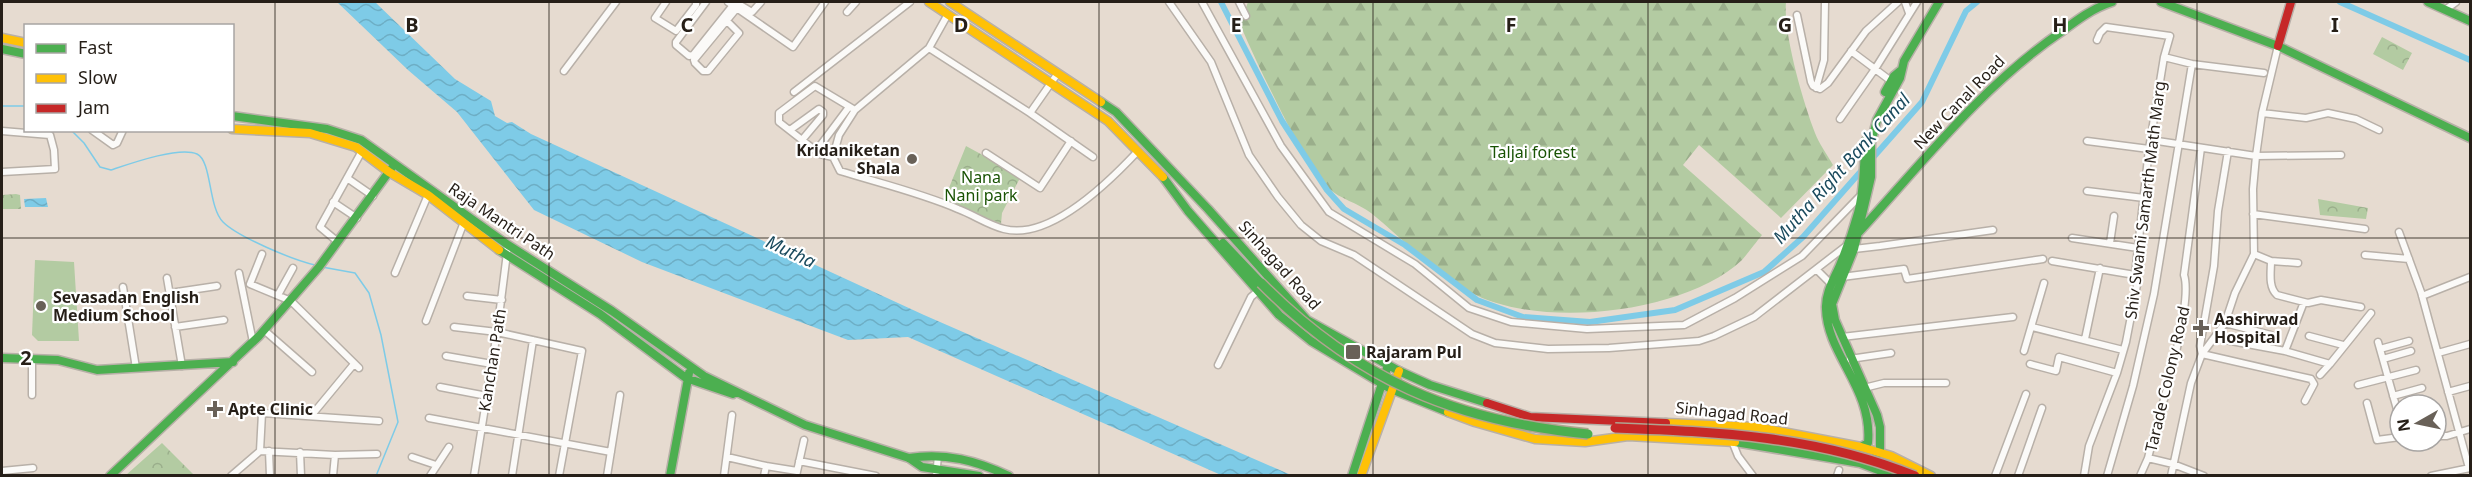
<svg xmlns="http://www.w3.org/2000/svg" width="2472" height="477" viewBox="0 0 2472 477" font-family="'Noto Sans',sans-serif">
<defs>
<pattern id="forest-firs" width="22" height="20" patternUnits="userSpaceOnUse" patternTransform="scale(1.5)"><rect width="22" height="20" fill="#b3cba2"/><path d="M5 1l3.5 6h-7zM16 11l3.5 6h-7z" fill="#9aae8b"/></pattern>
<pattern id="park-crowns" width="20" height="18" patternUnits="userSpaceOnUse" patternTransform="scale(1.5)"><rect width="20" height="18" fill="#b3cba2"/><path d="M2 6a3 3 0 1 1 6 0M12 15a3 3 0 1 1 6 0" fill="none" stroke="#9aae8b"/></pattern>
<pattern id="water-waves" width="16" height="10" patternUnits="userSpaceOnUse" patternTransform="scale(1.5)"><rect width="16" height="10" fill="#7ecbe7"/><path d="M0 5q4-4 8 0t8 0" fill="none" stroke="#6daec5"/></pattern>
</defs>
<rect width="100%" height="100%" fill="#e6dbd0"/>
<path fill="url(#forest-firs)" d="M1248,2H1786C1783,33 1803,102 1815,133C1819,144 1827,154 1833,165L1781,218L1699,145L1683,165L1762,235C1755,243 1749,252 1742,260C1685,314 1538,330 1470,292C1434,272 1403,239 1371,213C1358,203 1340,199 1328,188C1310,172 1300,147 1289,127C1272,93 1255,60 1240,24Z"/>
<path fill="url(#park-crowns)" d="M2382,37L2412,53L2403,70L2373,54Z
M966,146L1021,176L1002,213L1001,224L944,200Z
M16,194L20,195L21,209H2V195Z
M2318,199L2368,208L2366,219L2320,215Z
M162,443L194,475H126Z"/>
<path fill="#b3cba2" d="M35,260L74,262L79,341H38L32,335Z"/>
<path fill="url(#water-waves)" d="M337,2H375L455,79L491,101L495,116L507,123L512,122L531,134L924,315L1291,475H1221L908,337L848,340L642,262L534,210L457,112L408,70Z
M46,198L48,207H25L24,199Z"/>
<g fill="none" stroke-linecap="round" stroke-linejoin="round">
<path stroke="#7ecbe7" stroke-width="1.5" d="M2,106H26
M71,130L84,143L100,167L111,170C129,164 179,146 197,154C212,161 208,207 223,222C238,237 293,260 315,265
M322,267L355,273L369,293L381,335L398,422L376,476"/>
<path stroke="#7ecbe7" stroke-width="6" d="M1221,2L1282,121L1327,190L1344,209L1405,245L1477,300L1523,317L1590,322L1675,310L1764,272L1803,237L1922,102L1966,11L1977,2
M2340,2L2470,60"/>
<g stroke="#b8b0a8" stroke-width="9">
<path id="street" d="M666,2L655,18L676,31L696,5V2
M706,2L676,42V45L689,56L693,55L733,5
M728,2L793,47L825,2
M735,2L752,12L761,2
M1169,2L1211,62L1249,155L1278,197L1301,225L1321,241L1354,255L1472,334L1495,343L1548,349L1609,348L1699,341L1714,336L1754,317L1846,246L1854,249L1880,246L1993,230
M1202,2L1281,146L1329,212L1415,264L1469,308L1511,322L1587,329L1684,325L1735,298L1802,256L1862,194
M1239,2L1246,16
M1905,2L1909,13
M2445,10L2456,2
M847,12L856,2
M948,14L929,48L855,110L839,135L833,157L840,171C879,183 921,193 958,209C974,215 988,225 1004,229C1050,241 1110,181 1138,151
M1797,15L1811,82L1813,86L1820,89L1828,83L1866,31L1898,2
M727,21L739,33L708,71H703L695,63L694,60L737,8
M929,48L1030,113L1058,73
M1851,51L1891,81
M2164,57L2192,64L2264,73
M564,71L616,2
M1816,88L1824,60L1825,2
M794,92L910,2
M1030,113L1093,157
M2262,113L2306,118L2328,113L2356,119L2379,130
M1840,119L1875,69L1917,2
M92,130L113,145L117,143L123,130
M790,130L819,109L823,112V115L802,140
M2,131L50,135L54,150L55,169L2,172
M2151,140L2256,156L2341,155
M2087,141L2149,149
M2201,148L2184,275C2194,305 2157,422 2148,458L2173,464L2204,476
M816,151L849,107
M2228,151L2218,211L2214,266L2200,346L2202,354L2311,379L2314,384L2305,401
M986,153L1040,188L1071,141
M833,157L820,154L779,122V113L815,86L855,110
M347,178L373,196
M2087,191L2144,198
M333,202L357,218
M2253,214L2365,229
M2399,232L2421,292L2469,468
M2072,238L2138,248
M338,242L320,227L362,151
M2110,243L2114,216
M262,254L250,284L291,301L359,368
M2254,254L2271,261L2298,263
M2365,255L2409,259
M2052,261L2135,275
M2271,261C2271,272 2268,287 2277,295L2308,303L2321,300L2361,307
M1817,270L1831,284
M239,273L253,342
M395,273L428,195
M1842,277L1904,269L1907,279L2043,259
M167,278L182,366
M123,287L136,368
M170,293L217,286
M278,295L293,268
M467,296L502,300
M2422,296L2470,277
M426,321L464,222
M2225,323L2271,335
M175,327L224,320
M454,327L497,332L582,351L559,476
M2032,327L2123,350
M264,330L312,372
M2309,336L2343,345
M1842,337L2013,317
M2215,338L2285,351L2330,364L2371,313
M2085,339L2100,268
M2378,342L2400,420
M2380,349L2409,341
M2024,351L2044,283
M2285,351L2304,302
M2438,353L2470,344
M446,356L492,364
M1850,359L1891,353
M2383,359L2411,351
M2030,364L2056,371L2059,357L2117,373
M1218,365L1251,297L1258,291
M2320,375L2330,364
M2358,385L2416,370
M440,387L487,396
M1864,388L1884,383H1946
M2448,392L2470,386
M32,395V358
M2393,396L2422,388
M2367,403L2377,440L2400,437
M311,416L354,364
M429,418L611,452
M2436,436H2447L2470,429
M1732,441L1738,456L1753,476
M260,451L262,413L379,421
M269,451L270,476
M300,452L301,476
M412,457L436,465
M727,457L766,466
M799,461L876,476
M2,471L33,468
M231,476L260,451L335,455L377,454
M333,476L335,455
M430,476L449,447
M474,476L497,332L508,245
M512,476L533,340
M607,476L620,395
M724,476L732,415
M764,476L766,466L797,471
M796,476L804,440
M936,476L938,456
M1837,476L1839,470
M1995,476L2026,394
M2018,476L2042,408
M2084,476L2089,446L2117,373L2126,342L2137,285L2135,275L2149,149L2164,57L2170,36L2106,27L2100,33L2097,40
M2107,476L2133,386L2154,294L2192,64
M2140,476L2148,458
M2171,476L2191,383L2202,354L2225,323L2235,293L2254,254L2253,189L2256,156L2262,113L2278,46
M2431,476L2470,468"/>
</g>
<g stroke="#b8b0a8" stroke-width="11">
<path id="fast" d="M2161,2L2278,46L2470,138
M2428,2L2470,21
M2,49L26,54
M1885,92L1894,76L1900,71
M1101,102L1116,112L1208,209L1307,320L1399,371L1430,385L1487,403
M232,116L327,129L361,140L508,245L612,311L704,376L805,425L909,458L922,467L979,476
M1163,177L1188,211L1279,315L1311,341L1391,389L1448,412
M1859,232C1923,162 1982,86 2061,32C2077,20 2093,8 2112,2
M1223,243L1261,283
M499,250L600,314L686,378L733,394
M2,358L58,360L97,370L233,362
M1735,442L1860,463L1894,476
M1861,447L1868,443C1873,388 1827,355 1826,309C1825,293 1834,279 1840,265C1847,248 1853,231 1858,213C1865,188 1863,165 1866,140
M1876,456L1880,452V427L1877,415L1835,320L1832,304L1854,249L1871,177V143L1877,120L1900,78L1904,61L1939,2
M909,458C945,452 977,461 1009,476
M110,476L259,336L319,267L391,169
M670,476L689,373
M1352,476L1388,365"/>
</g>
<g stroke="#b8b0a8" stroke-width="11">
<path id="slow" d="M929,2L1108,121L1163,177
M950,2L1101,102
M2,38L26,43
M232,129L310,133L356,147L389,172L428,195L499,250
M1448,412L1475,422L1535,439L1585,442L1628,436L1735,442
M1666,423L1756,427L1861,447L1891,456L1931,476
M1361,476L1399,371"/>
</g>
<g stroke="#b8b0a8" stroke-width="11">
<path id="jam" d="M2278,46L2291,2
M1487,403L1530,417L1666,423"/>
</g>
<use href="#street" stroke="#fbfaf8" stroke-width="6"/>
<use href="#fast" stroke="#4caf50" stroke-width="8"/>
<use href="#slow" stroke="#ffc107" stroke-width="8"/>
<use href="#jam" stroke="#c62828" stroke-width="8"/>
<g stroke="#b0a390" stroke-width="12" stroke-linecap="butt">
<path id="fast-bridge" d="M1261,283C1356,379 1454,421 1588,434"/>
</g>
<g stroke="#b0a390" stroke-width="12" stroke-linecap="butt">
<path id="jam-bridge" d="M1615,428C1719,432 1818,436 1915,476"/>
</g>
<use href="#fast-bridge" stroke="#4caf50" stroke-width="9"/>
<use href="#jam-bridge" stroke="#c62828" stroke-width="9"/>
</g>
<path fill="none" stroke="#261f18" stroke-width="1.5" stroke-opacity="0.55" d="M275,2V476M549,2V476M824,2V476M1099,2V476M1373,2V476M1648,2V476M1923,2V476M2197,2V476M2,238H2470"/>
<g fill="#696158" stroke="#fff" stroke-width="2">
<circle cx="912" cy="159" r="6"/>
<circle cx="41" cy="306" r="6"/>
<path d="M2198 319h6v6h6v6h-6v6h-6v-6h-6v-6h6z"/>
<rect x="1345" y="344" width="16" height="16" rx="3"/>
<path d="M212 400h6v6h6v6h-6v6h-6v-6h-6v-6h6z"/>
</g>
<g text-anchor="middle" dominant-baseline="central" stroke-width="4.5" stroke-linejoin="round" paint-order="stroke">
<g font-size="16" fill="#261f18" stroke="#fff">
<text transform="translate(1959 102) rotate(-46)">New Canal Road</text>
<text transform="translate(2145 200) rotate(-83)">Shiv Swami Samarth Math Marg</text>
<text transform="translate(502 221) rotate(34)">Raja Mantri Path</text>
<text transform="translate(1280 265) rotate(48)">Sinhagad Road</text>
<text transform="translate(492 360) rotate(-81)">Kanchan Path</text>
<text transform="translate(2167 379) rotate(-77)">Tarade Colony Road</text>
<text transform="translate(1732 413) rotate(6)">Sinhagad Road</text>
</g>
<g font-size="16" font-weight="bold" fill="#261f18" stroke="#fff" text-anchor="start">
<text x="900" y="150" text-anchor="end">Kridaniketan<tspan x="900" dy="18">Shala</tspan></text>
<text x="53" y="297">Sevasadan English<tspan x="53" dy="18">Medium School</tspan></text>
<text x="2214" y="319">Aashirwad<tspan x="2214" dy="18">Hospital</tspan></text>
<text x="1366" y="352">Rajaram Pul</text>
<text x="228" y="409">Apte Clinic</text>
</g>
<g font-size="16" fill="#195304" stroke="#fff">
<text x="1533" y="152">Taljai forest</text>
<text x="981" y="177">Nana<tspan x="981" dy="18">Nani park</tspan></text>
</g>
<g font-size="18" font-style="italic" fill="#1b4b5e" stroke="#fff">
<text transform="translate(1841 168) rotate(-48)">Mutha Right Bank Canal</text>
<text transform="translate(791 251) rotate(25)">Mutha</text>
</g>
</g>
<g font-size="20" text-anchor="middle" font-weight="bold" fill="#261f18" stroke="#fff" stroke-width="4.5" stroke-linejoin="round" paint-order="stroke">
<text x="412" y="32">B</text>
<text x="687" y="32">C</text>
<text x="961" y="32">D</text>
<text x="1236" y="32">E</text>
<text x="1511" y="32">F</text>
<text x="1785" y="32">G</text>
<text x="2060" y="32">H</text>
<text x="2335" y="32">I</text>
<text x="26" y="365">2</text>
</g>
<rect width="2472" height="477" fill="none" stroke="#261f18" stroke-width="6"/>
<rect x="24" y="24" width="210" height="108" fill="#ffffff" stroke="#a8a5a3" stroke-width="1.5"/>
<rect x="36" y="44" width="30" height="9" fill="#4caf50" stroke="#a8a5a3" stroke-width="1.5"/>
<text x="78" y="54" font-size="18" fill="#261f18">Fast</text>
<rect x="36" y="74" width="30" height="9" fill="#ffc107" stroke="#a8a5a3" stroke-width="1.5"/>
<text x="78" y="84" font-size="18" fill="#261f18">Slow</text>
<rect x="36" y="104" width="30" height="9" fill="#c62828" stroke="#a8a5a3" stroke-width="1.5"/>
<text x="78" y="114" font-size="18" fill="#261f18">Jam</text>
<g transform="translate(2418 423) rotate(261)"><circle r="28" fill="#ffffff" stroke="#a8a5a3" stroke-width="1.5"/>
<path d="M0-4.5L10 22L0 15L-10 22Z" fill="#696158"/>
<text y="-9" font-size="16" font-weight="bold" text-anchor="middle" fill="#261f18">N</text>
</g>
</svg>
